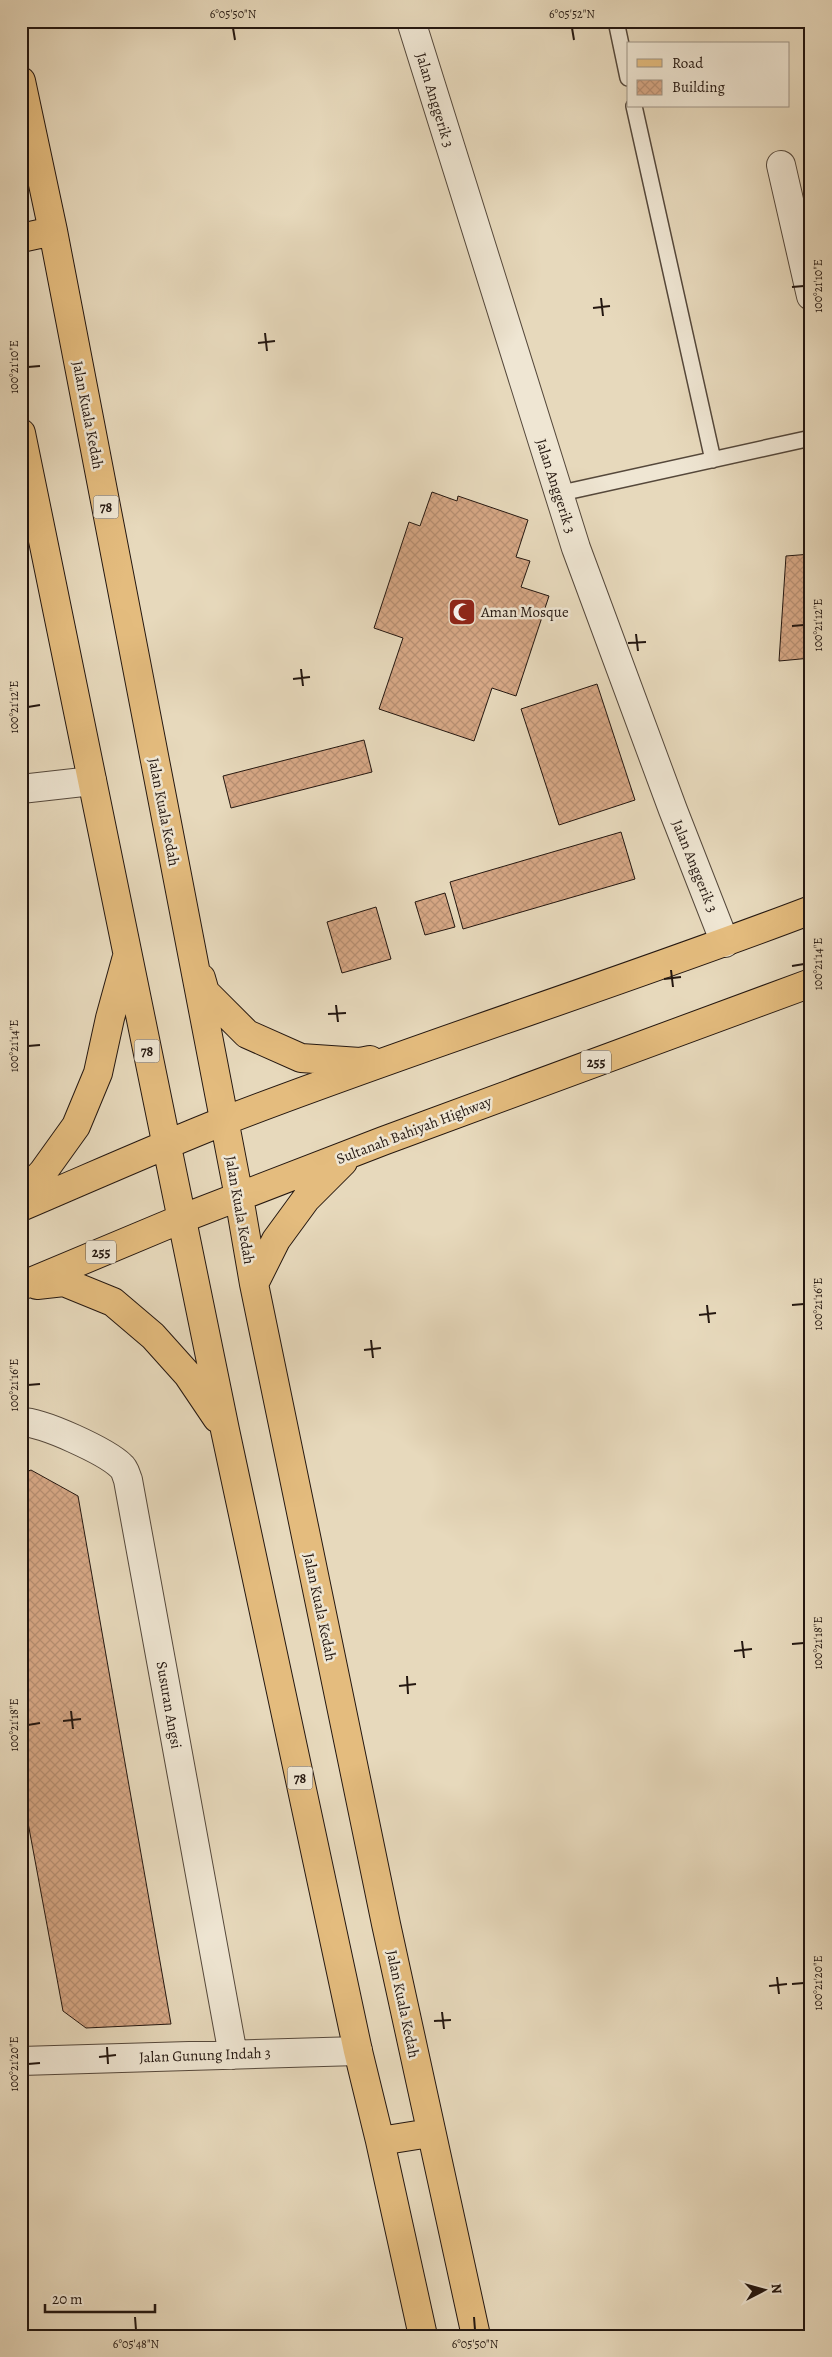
<svg xmlns="http://www.w3.org/2000/svg" width="832" height="2357" viewBox="0 0 832 2357" font-family="Alegreya,serif">
<defs>
<pattern id="building-cross-hatch" width="8" height="8" patternUnits="userSpaceOnUse" patternTransform="scale(1.25)"><rect width="8" height="8" fill="#d7a886"/><path d="M0 0l8 8M0 8l8-8" fill="none" stroke="#b89073"/></pattern>
</defs>
<rect width="100%" height="100%" fill="#e7d9bc"/>
<filter id="stains"><feTurbulence type="fractalNoise" baseFrequency=".004" numOctaves="4"/><feColorMatrix values="0 0 0 0 .2 0 0 0 0 .09 0 0 0 0 .02 0 0 0 .5 -.17"/></filter>
<radialGradient id="worn" r=".72"><stop offset=".6" stop-color="#630" stop-opacity="0"/><stop offset="1" stop-color="#630" stop-opacity=".3"/></radialGradient>
<path fill="url(#building-cross-hatch)" stroke="#241710" d="M432,492L457,501L458,496L528,520L516,557L530,561L521,587L549,596L516,696L492,688L474,741L379,709L403,638L374,628L409,522L420,526Z
M811,554V658L779,661L786,556Z
M597,684L635,800L559,825L521,709Z
M364,740L372,772L231,808L223,776Z
M621,832L635,879L463,929L450,882Z
M445,893L455,927L425,935L415,902Z
M376,907L391,959L342,973L327,922Z
M21,972L26,1005H21Z
M31,1470L78,1496L171,2024L86,2028L63,2011L21,1785V1474Z"/>
<g fill="none" stroke-linecap="round" stroke-linejoin="round">
<g stroke="#55483b" stroke-width="18">
<path id="lane" d="M616,21L628,78
M634,106L713,460
M557,494L811,438"/>
</g>
<g stroke="#55483b" stroke-width="30">
<path id="street" d="M411,21L576,548L673,810L725,943
M781,165L811,296
M21,789L92,781
M21,1422C41,1421 107,1452 121,1466C125,1469 126,1475 128,1480L233,2055
M21,2061L358,2051"/>
</g>
<g stroke="#241710" stroke-width="30">
<path id="primary" d="M21,81L53,231L239,1197L254,1284L386,1924L476,2336
M21,238L53,231
M21,433L225,1430L358,2051L380,2141L423,2336
M201,978L205,992L247,1034L301,1058L360,1062L370,1060
M21,1195L43,1172L76,1126L98,1073L110,1018L126,960
M21,1207C89,1178 156,1148 224,1121C418,1046 617,984 811,910
M254,1284L276,1240L306,1199L343,1162
M37,1285L64,1282L113,1302L153,1336L188,1375L217,1418
M21,1286L181,1219L383,1141L811,983
M380,2141L430,2133"/>
</g>
<use href="#lane" stroke="#efe6d3" stroke-width="15"/>
<use href="#street" stroke="#efe6d3" stroke-width="28"/>
<use href="#primary" stroke="#e4bc7e" stroke-width="28"/>
</g>
<path fill="none" stroke="#241710" stroke-width="2" d="M233,28L235,40M572,28L574,40M792,287L804,286M601,298L603,316M593,308L610,306M265,333L267,351M258,343L275,341M28,367L40,366M792,626L804,625M636,634L638,651M628,643L646,642M301,669L303,686M293,679L310,677M28,707L40,705M792,966L804,964M671,970L673,987M664,979L681,977M336,1005L338,1022M328,1014L346,1013M28,1046L40,1045M707,1305L709,1323M792,1305L804,1304M699,1315L716,1313M371,1340L373,1358M364,1350L381,1348M28,1385L40,1384M742,1641L744,1658M792,1644L804,1643M734,1651L752,1649M407,1676L408,1694M399,1686L416,1684M71,1711L73,1729M63,1721L81,1719M28,1725L40,1723M777,1977L779,1994M792,1984L804,1983M769,1986L787,1984M442,2012L444,2029M434,2021L451,2020M107,2047L108,2064M99,2057L116,2055M28,2064L40,2063M135,2317L136,2330M474,2317L475,2330"/>
<defs>
<g id="mosque-square" transform="scale(1.4375)"><rect x="-9" y="-9" width="18" height="18" rx="4" fill="#8f2418" stroke="#efe6d3"/><path d="M3.5-4.9A6 6 0 1 0 3.5 4.9A5 5 0 1 1 3.5-4.9Z" fill="#fff"/></g>
</defs>
<g fill-rule="evenodd">
<use href="#mosque-square" x="462" y="612"/>
</g>
<g text-anchor="middle" dominant-baseline="central" stroke-width="5" stroke-linejoin="round" paint-order="stroke">
<g fill="#efe6d3" stroke="#61554a" stroke-width="1">
<rect x="93.5" y="495.5" width="25" height="23" rx="4"/>
<rect x="134.5" y="1039.5" width="25" height="23" rx="4"/>
<rect x="581" y="1050.5" width="30" height="23" rx="4"/>
<rect x="86" y="1240.5" width="30" height="23" rx="4"/>
<rect x="287.5" y="1766.5" width="25" height="23" rx="4"/>
</g>
<g font-size="14" font-weight="bold" fill="#241710">
<text x="106" y="507">78</text>
<text x="147" y="1051">78</text>
<text x="596" y="1062">255</text>
<text x="101" y="1252">255</text>
<text x="300" y="1778">78</text>
</g>
<g font-size="15" fill="#241710" stroke="#efe6d3">
<text transform="translate(435 100) rotate(73)">Jalan Anggerik 3</text>
<text transform="translate(88 415) rotate(79)">Jalan Kuala Kedah</text>
<text transform="translate(556 486) rotate(72)">Jalan Anggerik 3</text>
<text transform="translate(164 812) rotate(79)">Jalan Kuala Kedah</text>
<text transform="translate(695 866) rotate(68)">Jalan Anggerik 3</text>
<text transform="translate(414 1130) rotate(-21)">Sultanah Bahiyah Highway</text>
<text transform="translate(240 1210) rotate(80)">Jalan Kuala Kedah</text>
<text transform="translate(320 1607) rotate(78)">Jalan Kuala Kedah</text>
<text transform="translate(169 1705) rotate(80)">Susuran Angsi</text>
<text transform="translate(403 2004) rotate(78)">Jalan Kuala Kedah</text>
<text transform="translate(205 2055) rotate(-2)">Jalan Gunung Indah 3</text>
</g>
<g font-size="15" fill="#241710" stroke="#efe6d3" text-anchor="start">
<text x="481" y="612">Aman Mosque</text>
</g>
</g>
<rect width="832" height="2357" fill="none" stroke="#e7d9bc" stroke-width="55"/>
<rect x="627" y="42" width="162" height="65" fill="#efe6d3" stroke="#9e9385"/>
<rect x="637" y="59" width="25" height="8" fill="#e4bc7e" stroke="#9e9385"/>
<text x="672" y="68" font-size="15" fill="#241710">Road</text>
<rect x="637" y="80" width="25" height="15" fill="url(#building-cross-hatch)" stroke="#9e9385"/>
<text x="672" y="92" font-size="15" fill="#241710">Building</text>
<g transform="translate(764 2290) rotate(84)" stroke="#efe6d3" stroke-width="4" paint-order="stroke">
<path d="M0-4L9 19L0 12L-9 19Z" fill="#241710"/>
<text y="-8" font-size="14" font-weight="bold" text-anchor="middle" fill="#241710">N</text>
</g>
<path d="M45 2304v8h110v-8" fill="none" stroke="#241710" stroke-width="2.5"/>
<text x="52" y="2304" font-size="15" fill="#241710" stroke="#efe6d3" stroke-width="4" paint-order="stroke">20 m</text>
<rect x="28" y="28" width="776" height="2302" fill="none" stroke="#241710" stroke-width="2"/>
<g font-size="12" text-anchor="middle" fill="#241710">
<text x="233" y="18">6°05'50"N</text>
<text x="572" y="18">6°05'52"N</text>
<text transform="translate(818 286) rotate(-90)" y="4">100°21'10"E</text>
<text transform="translate(14 367) rotate(-90)" y="4">100°21'10"E</text>
<text transform="translate(818 625) rotate(-90)" y="4">100°21'12"E</text>
<text transform="translate(14 707) rotate(-90)" y="4">100°21'12"E</text>
<text transform="translate(818 964) rotate(-90)" y="4">100°21'14"E</text>
<text transform="translate(14 1046) rotate(-90)" y="4">100°21'14"E</text>
<text transform="translate(818 1304) rotate(-90)" y="4">100°21'16"E</text>
<text transform="translate(14 1385) rotate(-90)" y="4">100°21'16"E</text>
<text transform="translate(818 1643) rotate(-90)" y="4">100°21'18"E</text>
<text transform="translate(14 1725) rotate(-90)" y="4">100°21'18"E</text>
<text transform="translate(818 1983) rotate(-90)" y="4">100°21'20"E</text>
<text transform="translate(14 2064) rotate(-90)" y="4">100°21'20"E</text>
<text x="136" y="2348">6°05'48"N</text>
<text x="475" y="2348">6°05'50"N</text>
</g>
<rect width="100%" height="100%" filter="url(#stains)"/>
<rect width="100%" height="100%" fill="url(#worn)"/>
</svg>
